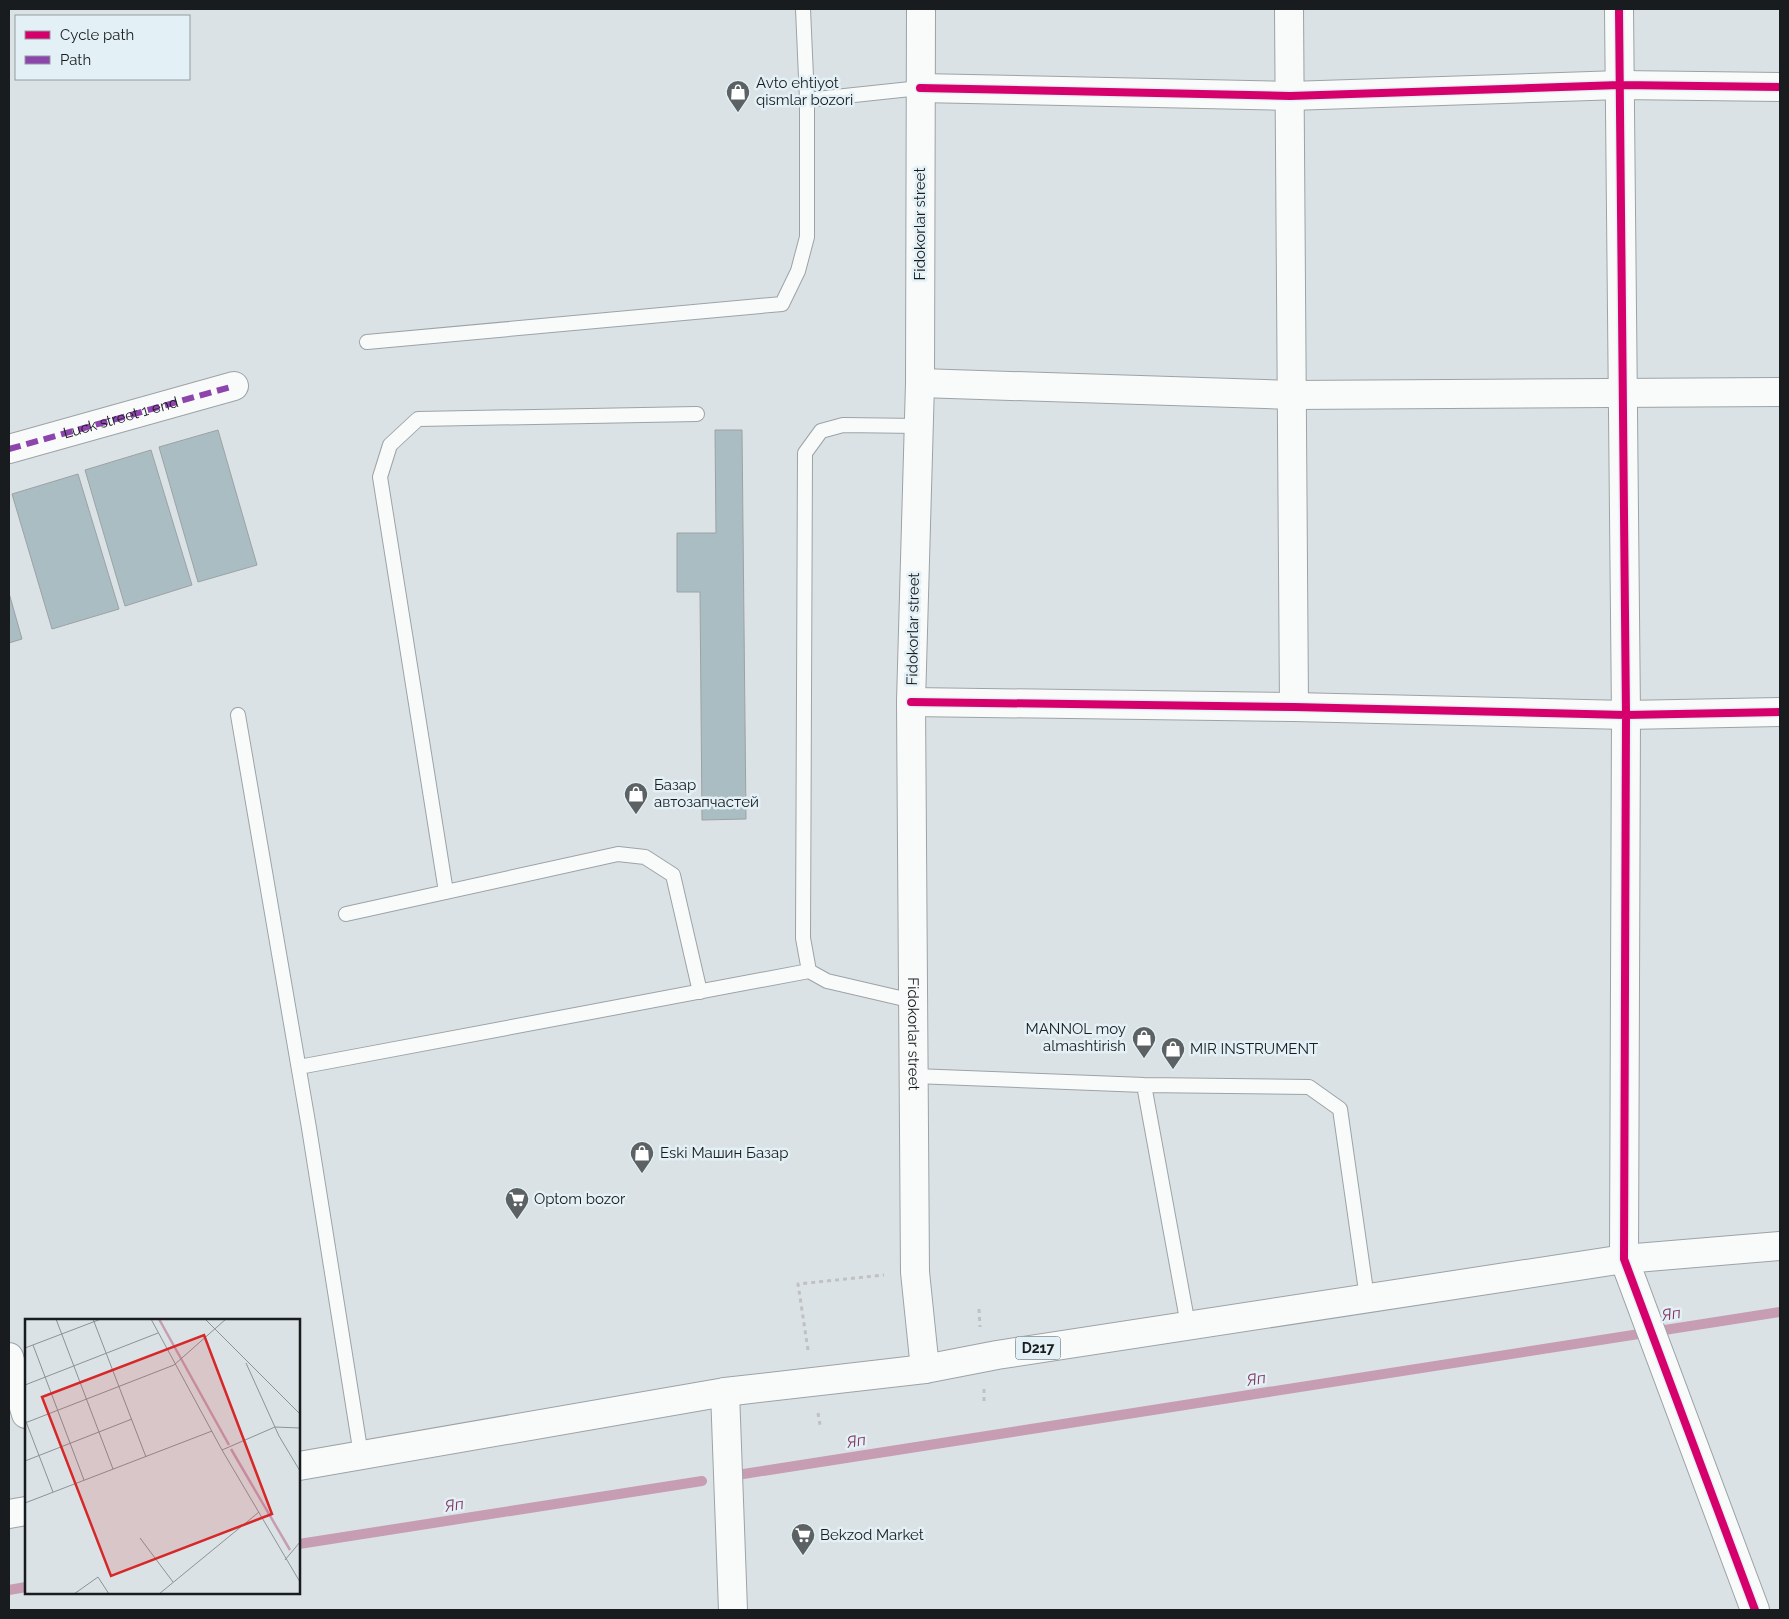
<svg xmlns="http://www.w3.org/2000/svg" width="1789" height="1619" viewBox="0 0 1789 1619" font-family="Raleway,sans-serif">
<rect width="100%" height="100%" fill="#dae2e5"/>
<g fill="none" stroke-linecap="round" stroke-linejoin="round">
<path stroke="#c69db3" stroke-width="10" d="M737,1475L1780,1312
M299,1544L702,1481
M9,1590L26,1587"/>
</g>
<path fill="#aabdc3" stroke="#9ca2a4" d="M218,430L257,565L198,582L159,447Z
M715,430H742L746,819L702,820L700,592H677V533H716Z
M151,450L192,585L125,606L85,470Z
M78,474L119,609L52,629L12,494Z
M9,593L22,639L9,643Z"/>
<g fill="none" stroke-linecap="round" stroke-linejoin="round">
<g stroke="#9da3a5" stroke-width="16">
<path id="service" d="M807,100L920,88
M367,342L782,304L798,271L807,237V100L803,9
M238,715L309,1128L361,1455
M446,892L380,477L390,445L418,419L697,414
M346,914L618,854L645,857L673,875L700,992
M913,1001L827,981L809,971L803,938L805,453L821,431L843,425L918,426
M299,1067L809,971
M914,1076L1144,1085L1309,1087L1340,1109L1367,1298
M1144,1085L1188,1325"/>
</g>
<g stroke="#9da3a5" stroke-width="30">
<g id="minor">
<path d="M1289,9L1294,707"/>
<path d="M1619,9L1626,715L1624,1259L1755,1610"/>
<path d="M920,88L1290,96L1620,85L1780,87"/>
<path d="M920,383L1292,395L1780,392"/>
<path id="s1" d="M9,449L234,386"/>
<path d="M911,702L1294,707L1626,715L1780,712"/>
<path d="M725,1392L733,1610"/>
</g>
</g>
<g stroke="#9da3a5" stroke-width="30">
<path id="tertiary" d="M9,1357L26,1414"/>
</g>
<g stroke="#9da3a5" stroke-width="30">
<g id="primary">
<path id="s2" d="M921,9L920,383L911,702L915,1272L925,1369"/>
<path d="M299,1466L725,1392L925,1369L997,1355L1624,1259L1780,1246"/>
<path d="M9,1514L26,1511"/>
</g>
</g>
<path stroke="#bfc1c2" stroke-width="3" stroke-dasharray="4 4" stroke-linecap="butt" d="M979,1309L980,1327
M808,1350L798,1284L884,1275
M984,1389V1403
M818,1413L820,1425"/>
<use href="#service" stroke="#f9fbfb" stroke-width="14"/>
<use href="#minor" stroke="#f9fbfb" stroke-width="28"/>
<use href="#tertiary" stroke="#f9fbfb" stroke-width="28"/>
<use href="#primary" stroke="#f9fbfb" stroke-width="28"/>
<path stroke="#8e44ad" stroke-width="6" stroke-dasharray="12 6" stroke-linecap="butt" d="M9,449L234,386"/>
<g stroke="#e3f0f6" stroke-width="11">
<path id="cycleway" d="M1619,9L1626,715L1624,1259L1755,1610
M920,88L1290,96L1620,85L1780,87
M911,702L1294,707L1626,715L1780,712"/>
</g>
<use href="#cycleway" stroke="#d6006c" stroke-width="8"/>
</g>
<defs>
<g id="shop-pin" transform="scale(1.25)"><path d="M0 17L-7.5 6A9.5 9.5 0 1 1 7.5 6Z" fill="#5c6164" stroke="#e3f0f6"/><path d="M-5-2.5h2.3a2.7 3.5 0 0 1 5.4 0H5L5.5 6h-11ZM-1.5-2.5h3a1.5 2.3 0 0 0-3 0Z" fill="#fff"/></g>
<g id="supermarket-pin" transform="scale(1.25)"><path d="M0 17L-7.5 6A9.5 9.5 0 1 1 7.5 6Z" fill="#5c6164" stroke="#e3f0f6"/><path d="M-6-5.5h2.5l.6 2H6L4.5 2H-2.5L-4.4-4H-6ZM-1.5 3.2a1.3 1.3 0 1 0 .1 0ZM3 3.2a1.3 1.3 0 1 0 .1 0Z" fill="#fff"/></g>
</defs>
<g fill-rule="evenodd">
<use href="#shop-pin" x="738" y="92"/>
<use href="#shop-pin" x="636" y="794"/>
<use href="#shop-pin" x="1144" y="1038"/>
<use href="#shop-pin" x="1173" y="1049"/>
<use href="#shop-pin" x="642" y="1153"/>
<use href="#supermarket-pin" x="517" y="1199"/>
<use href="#supermarket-pin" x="803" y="1535"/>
</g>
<g text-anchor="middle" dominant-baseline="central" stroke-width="5" stroke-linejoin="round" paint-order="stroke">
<rect fill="#e3f0f6" stroke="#555c5f" stroke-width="1" x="1015.5" y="1336.5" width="45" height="23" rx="4"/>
<g font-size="14" font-weight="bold" fill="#181c1e">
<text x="1038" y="1348">D217</text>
</g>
<g font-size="15" fill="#181c1e" stroke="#e3f0f6" text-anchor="start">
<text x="756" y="83">Avto ehtiyot<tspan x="756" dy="17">qismlar bozori</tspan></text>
<text x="654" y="785">Базар<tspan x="654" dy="17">автозапчастей</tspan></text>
<text x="1126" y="1029" text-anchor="end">MANNOL moy<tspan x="1126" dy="17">almashtirish</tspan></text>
<text x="1190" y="1049">MIR INSTRUMENT</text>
<text x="660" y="1153">Eski Машин Базар</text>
<text x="534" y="1199">Optom bozor</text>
<text x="820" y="1535">Bekzod Market</text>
</g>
<g font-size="15" fill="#181c1e" stroke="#e3f0f6">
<text transform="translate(920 224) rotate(-90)">Fidokorlar street</text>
<text stroke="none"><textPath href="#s1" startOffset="116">Luck street 1 end</textPath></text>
<text transform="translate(913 629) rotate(-89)">Fidokorlar street</text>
<text stroke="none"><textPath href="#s2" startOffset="1025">Fidokorlar street</textPath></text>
</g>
<g font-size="16" font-style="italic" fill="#80335e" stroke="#e3f0f6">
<text transform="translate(1671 1314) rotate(-9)">Яп</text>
<text transform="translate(1256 1379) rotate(-9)">Яп</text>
<text transform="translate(856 1441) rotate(-9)">Яп</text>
<text transform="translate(454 1505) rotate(-9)">Яп</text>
</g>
</g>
<g transform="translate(25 1319)">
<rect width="275" height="275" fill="#dae2e5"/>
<path fill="none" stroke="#c69db3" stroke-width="2.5" d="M134,0L204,126M206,130L265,231"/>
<path fill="none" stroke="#8c9395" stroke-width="1" d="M31,0L88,150M68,0L121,138M126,0L197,131L275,263M180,0L275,95M8,26L59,161M0,29L76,0M221,44L254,117L275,152M0,66L133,14M0,100L28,173M0,104L149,46L201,0M197,131L250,108L275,109M0,142L107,100M0,184L187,112M115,219L148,263M260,241L275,223M49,275L73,258L84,275M134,275L234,193"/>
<path fill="#d62828" fill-opacity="0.15" stroke="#d62828" stroke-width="2.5" d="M179,16L247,195L86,257L17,78Z"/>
<rect width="275" height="275" fill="none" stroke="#181c1e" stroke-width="2.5"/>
</g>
<rect width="1789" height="1619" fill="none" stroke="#181c1e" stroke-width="20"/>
<rect x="15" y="15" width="175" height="65" fill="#e3f0f6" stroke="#929ba0"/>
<rect x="25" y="31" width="25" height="8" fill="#d6006c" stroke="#929ba0"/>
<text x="60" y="40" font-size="15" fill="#181c1e">Cycle path</text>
<rect x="25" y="56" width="25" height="8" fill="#8e44ad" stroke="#929ba0"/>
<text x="60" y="65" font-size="15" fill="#181c1e">Path</text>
</svg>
